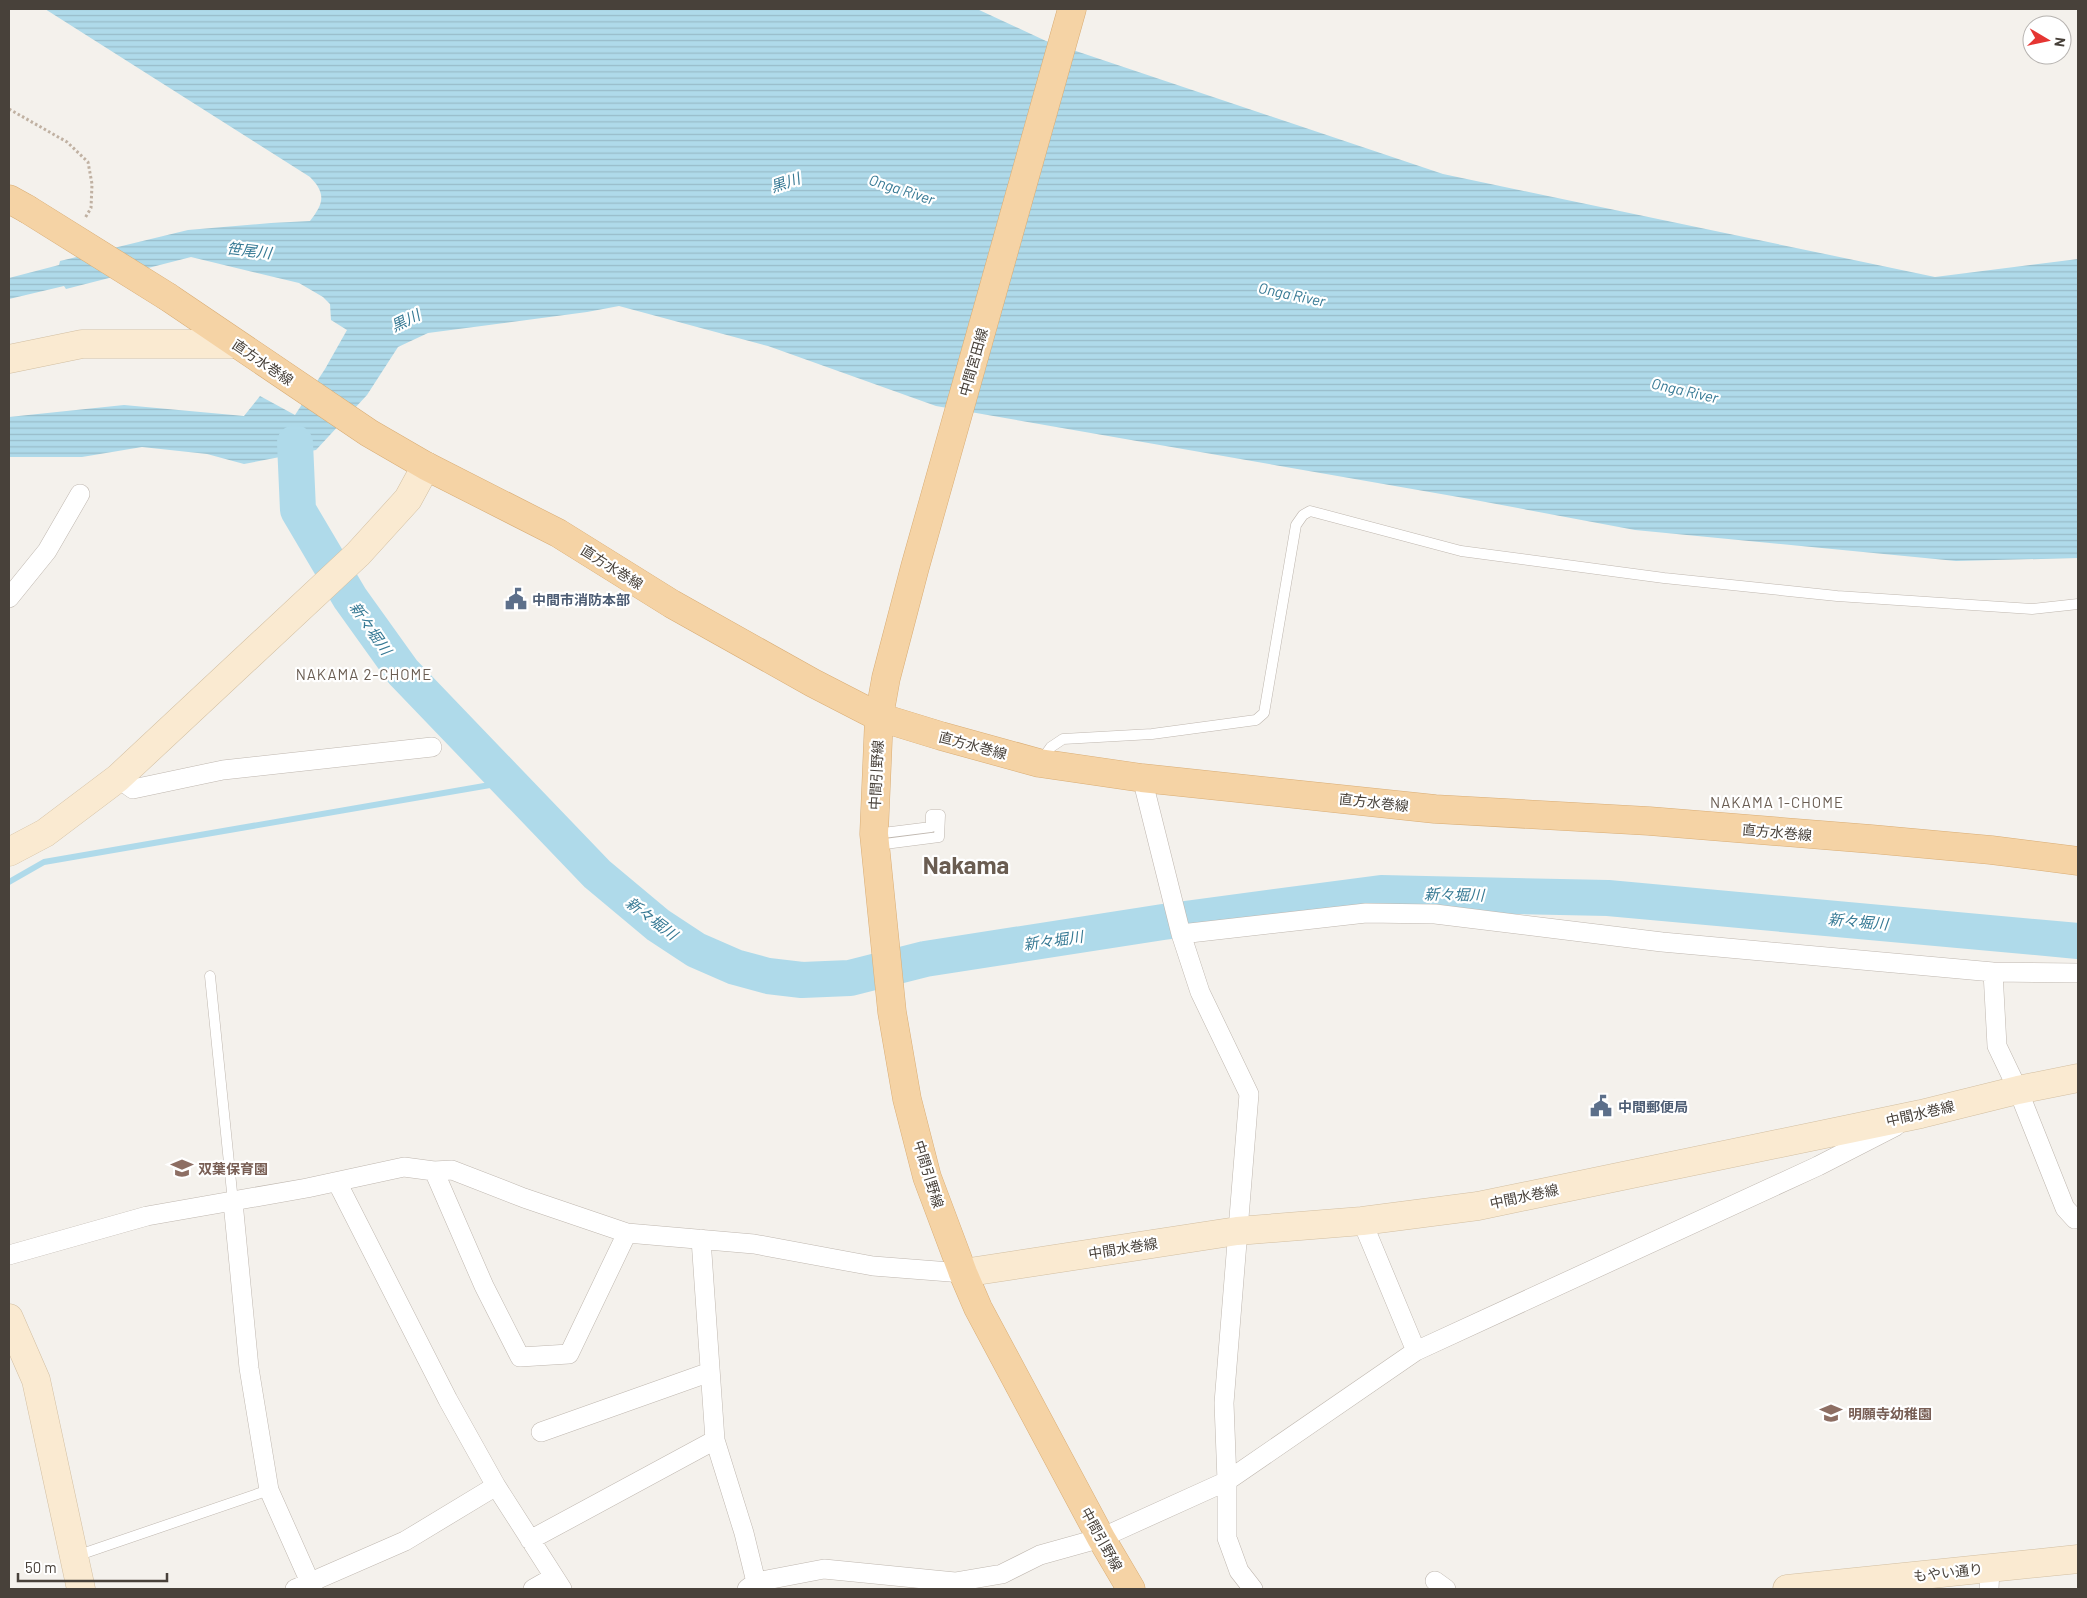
<svg xmlns="http://www.w3.org/2000/svg" width="2087" height="1598" viewBox="0 0 2087 1598" font-family="Barlow,'Noto Sans JP',sans-serif">
<defs>
<pattern id="water-rules" width="6" height="5" patternUnits="userSpaceOnUse" patternTransform="scale(1.25)"><rect width="6" height="5" fill="#afdaea"/><path d="M0 2.5h6" fill="none" stroke="#98bcc9"/></pattern>
</defs>
<rect width="100%" height="100%" fill="#f4f1ec"/>
<path fill="url(#water-rules)" d="M45,9H977L1046,41L1443,174L1935,277L2078,259V558L1956,561L1635,530L1464,498L936,406L768,346L619,306L587,312L428,333L398,347L367,395L316,450L244,464L207,454L142,447L82,457H9V417L124,405L244,416L260,396L295,415L325,369L347,330L331,320L330,304L323,297L299,283L191,257L66,289L64,286L9,299V278L59,265L60,261L188,230L271,223L310,221C323,204 327,194 310,177Z"/>
<g fill="none" stroke-linecap="round" stroke-linejoin="round">
<path stroke="#afdaea" stroke-width="6" d="M9,882L44,862L490,785L503,778"/>
<path stroke="#afdaea" stroke-width="36" d="M295,443L298,510L350,598L403,672L597,874L658,925L696,950L735,967L768,976L802,980L850,978L925,959L1163,922L1381,893L1608,898L2078,941"/>
<g stroke="#bfb7af" stroke-width="11">
<path id="lane" d="M1041,761L1051,747L1063,739L1152,734L1256,720L1264,713L1296,525L1303,515L1310,511L1461,551L1664,578L1837,596L2032,609L2078,604
M875,834L931,827V815H940L939,837L877,845
M210,976L233,1202
M76,1556L269,1490"/>
</g>
<g stroke="#bfb7af" stroke-width="20">
<path id="street" d="M9,598L47,551L80,494
M118,778L133,789L223,770L432,747
M1142,778L1181,934L1200,992L1249,1094L1224,1403L1227,1481V1538L1239,1571L1253,1589
M1181,934L1366,913L1435,914L1662,942L1993,972L2078,973
M1993,972L1997,1046L2018,1090L2065,1208L2075,1219H2078
M434,1171L484,1286L520,1357L569,1354L627,1233
M337,1182L448,1400L496,1486L562,1589
M233,1202L249,1368L269,1490L313,1589
M1362,1221L1416,1351
M701,1239L715,1440L744,1533L756,1582
M9,1255L147,1216L307,1188L404,1167L434,1171L452,1170L524,1198L627,1233L754,1244L873,1266L963,1273
M541,1432L710,1372
M530,1540L715,1440
M1435,1581L1446,1589
M295,1589L405,1541L496,1486
M533,1589L554,1577
M747,1589L756,1582L824,1569L955,1582L1002,1574L1040,1555L1101,1538L1227,1481L1416,1351L1818,1166L1896,1126
M1989,1589L1990,1568"/>
</g>
<g stroke="#d2bfa2" stroke-width="29">
<path id="secondary" d="M9,359L82,344H235
M9,852L45,833L118,778L358,554L408,499L426,466
M963,1273L1237,1231L1362,1221L1478,1206L1921,1114L2018,1090L2078,1078
M9,1318L36,1380L81,1589
M1787,1589L2078,1559"/>
</g>
<g stroke="#d9ad75" stroke-width="29">
<path id="primary" d="M1072,9L915,567L886,678L879,717L874,834L892,1012L907,1099L927,1177L963,1273L978,1308L1101,1538L1131,1589
M9,199L27,209
M168,297L369,433L426,466L558,533L672,604L813,683L879,717L941,736L1039,763L1142,778L1435,809L1649,821L1871,839L1991,850L2078,861"/>
</g>
<path stroke="#c0b1a2" stroke-width="3" stroke-dasharray="2.5 2.5" stroke-linecap="butt" d="M9,109L67,142L88,162L92,184L91,208L85,218"/>
<use href="#lane" stroke="#fff" stroke-width="10"/>
<use href="#street" stroke="#fff" stroke-width="19"/>
<use href="#secondary" stroke="#faead1" stroke-width="28"/>
<use href="#primary" stroke="#f5d3a5" stroke-width="28"/>
<g stroke="#d9ad75" stroke-width="29" stroke-linecap="butt">
<path id="primary-bridge" d="M27,209L168,297"/>
</g>
<use href="#primary-bridge" stroke="#f5d3a5" stroke-width="28"/>
</g>
<defs>
<g id="civic-bare" transform="scale(1.725)"><path d="M-.6-6.5H3V-4.5H.6V-3L4-1V1h2V6H-6V1h2V-1L-.6-3ZM-1.2 2.5V6h2.4V2.5Z" fill="#5c6f8a" stroke="#fff" stroke-width="2.5" paint-order="stroke"/></g>
<g id="school-bare" transform="scale(1.725)"><path d="M0-5L7-2L0 1L-7-2ZM-4 1L0 2.5L4 1V4Q0 6-4 4Z" fill="#8d6e63" stroke="#fff" stroke-width="2.5" paint-order="stroke"/></g>
</defs>
<g fill-rule="evenodd">
<use href="#civic-bare" x="516" y="599"/>
<use href="#civic-bare" x="1601" y="1106"/>
<use href="#school-bare" x="182" y="1168"/>
<use href="#school-bare" x="1831" y="1413"/>
</g>
<g text-anchor="middle" dominant-baseline="central" stroke-width="4.5" stroke-linejoin="round" paint-order="stroke">
<g font-size="14" fill="#48413a" stroke="#fff">
<text transform="translate(263 362) rotate(34)">直方水巻線</text>
<text transform="translate(973 362) rotate(-74)">中間宮田線</text>
<text transform="translate(612 567) rotate(32)">直方水巻線</text>
<text transform="translate(973 745) rotate(15)">直方水巻線</text>
<text transform="translate(876 775) rotate(-87)">中間引野線</text>
<text transform="translate(1374 802) rotate(6)">直方水巻線</text>
<text transform="translate(1777 832) rotate(5)">直方水巻線</text>
<text transform="translate(1920 1113) rotate(-13)">中間水巻線</text>
<text transform="translate(929 1174) rotate(73)">中間引野線</text>
<text transform="translate(1524 1196) rotate(-12)">中間水巻線</text>
<text transform="translate(1123 1248) rotate(-9)">中間水巻線</text>
<text transform="translate(1102 1539) rotate(61)">中間引野線</text>
<text transform="translate(1948 1572) rotate(-6)">もやい通り</text>
</g>
<g font-size="14" font-weight="bold" fill="#4e5e75" stroke="#fff" text-anchor="start">
<text x="532" y="599">中間市消防本部</text>
<text x="1618" y="1106">中間郵便局</text>
</g>
<g font-size="14" font-weight="bold" fill="#785e54" stroke="#fff" text-anchor="start">
<text x="198" y="1168">双葉保育園</text>
<text x="1848" y="1413">明願寺幼稚園</text>
</g>
<g font-size="15" font-style="italic" fill="#367994" stroke="#fff">
<text transform="translate(785 182) rotate(-19)">黒川</text>
<text transform="translate(902 189) rotate(18)">Onga River</text>
<text transform="translate(249 250) rotate(7)">笹尾川</text>
<text transform="translate(1292 294) rotate(12)">Onga River</text>
<text transform="translate(405 320) rotate(-26)">黒川</text>
<text transform="translate(1685 390) rotate(13)">Onga River</text>
<text transform="translate(371 628) rotate(55)">新々堀川</text>
<text transform="translate(1454 894) rotate(1)">新々堀川</text>
<text transform="translate(652 918) rotate(37)">新々堀川</text>
<text transform="translate(1858 921) rotate(5)">新々堀川</text>
<text transform="translate(1053 940) rotate(-8)">新々堀川</text>
</g>
<g font-size="15" letter-spacing="1" fill="#6a5d52" stroke="#fff">
<text x="364" y="674">NAKAMA 2-CHOME</text>
<text x="1777" y="802">NAKAMA 1-CHOME</text>
</g>
<g font-size="24" font-weight="bold" fill="#6a5d52" stroke="#fff">
<text x="966" y="864">Nakama</text>
</g>
</g>
<rect width="2087" height="1598" fill="none" stroke="#48413a" stroke-width="20"/>
<g transform="translate(2047 40) rotate(99)"><circle r="24" fill="#ffffff" stroke="#b6b3b0"/>
<path d="M0-4L9 19L0 12L-9 19Z" fill="#e53532"/>
<text y="-8" font-size="14" font-weight="bold" text-anchor="middle" fill="#48413a">N</text>
</g>
<path d="M18 1573v8h149v-8" fill="none" stroke="#48413a" stroke-width="2.5"/>
<text x="25" y="1573" font-size="15" fill="#48413a" stroke="#ffffff" stroke-width="4" paint-order="stroke">50 m</text>
</svg>
